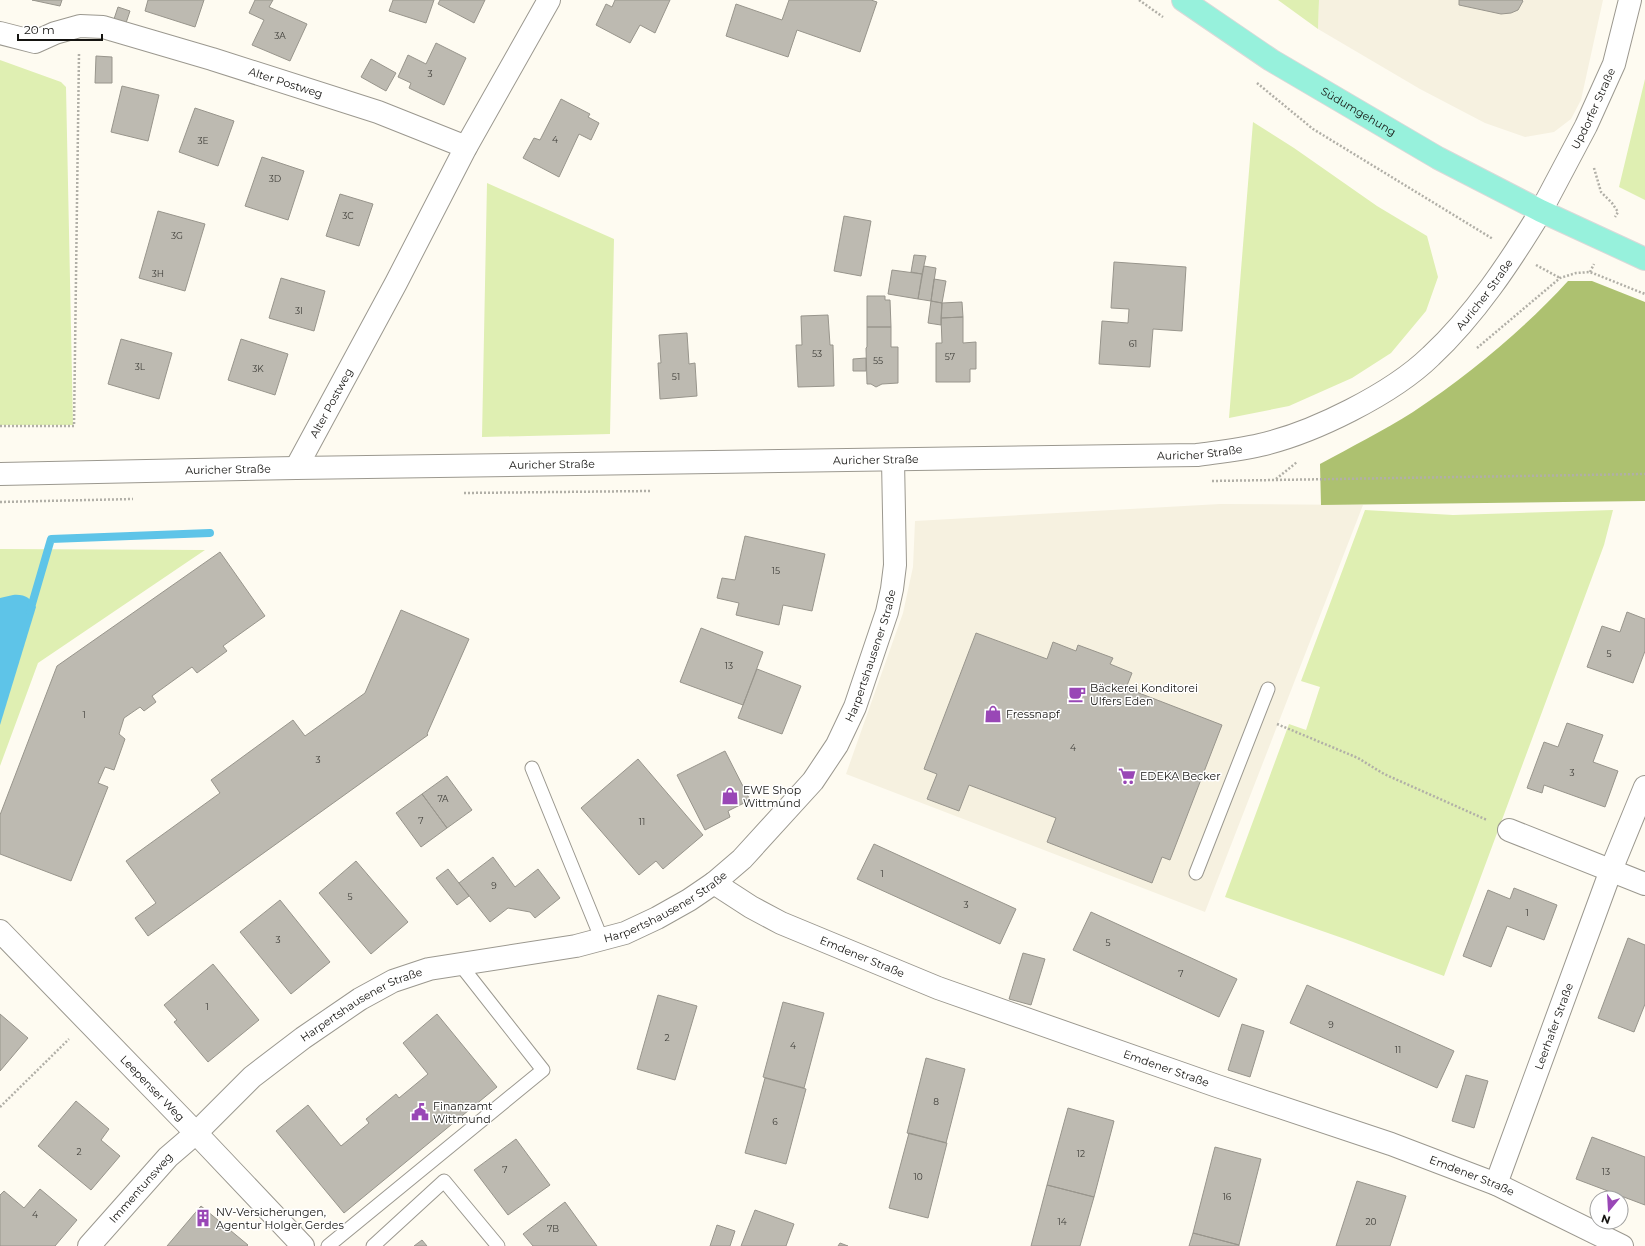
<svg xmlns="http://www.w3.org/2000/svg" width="1645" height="1246" viewBox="0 0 1645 1246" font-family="Montserrat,sans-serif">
<rect width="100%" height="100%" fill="#fefbf1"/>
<path fill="#f6f1e0" d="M1319,0H1603L1581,100L1571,119L1554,132L1525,137L1485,123L1420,89L1318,29Z
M1220,504L1363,505L1205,912L846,774L903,613L913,567L915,521Z"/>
<path fill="#dfefb2" d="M1278,0H1319L1318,29Z
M0,60L61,82L66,87L73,425H0Z
M1645,79V200L1619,187Z
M1253,122L1294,148L1377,206L1427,236L1438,277L1426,311L1391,353L1352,378L1289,406L1229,418Z
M487,183L614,239L610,434L482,437Z
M1365,510L1453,515L1613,510L1604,545L1444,976L1345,939L1225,897L1289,724L1306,730L1320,687L1301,681Z
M0,549L205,550L38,663L0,766Z"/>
<path fill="#adc170" d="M1568,281H1592L1645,302V501L1321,505L1320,464C1351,447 1383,431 1413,412C1470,374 1522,331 1568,281Z"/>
<path fill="#5ec4e8" d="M13,595C25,594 30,598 36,607L0,725V598Z"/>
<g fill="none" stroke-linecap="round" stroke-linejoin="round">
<path stroke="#5ec4e8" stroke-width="8" d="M30,611L51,539L210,533"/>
</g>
<path fill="#bdbab1" stroke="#98958c" d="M32,0H62L60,6Z
M148,0H204L195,27L145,11Z
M255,0H273L269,7L307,24L290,61L252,45L264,20L249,13Z
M393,0H434L426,23L389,11Z
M440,0H485L474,23L438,4Z
M615,0H670L655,33L640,25L630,43L596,25L606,4L612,7Z
M789,0H871L877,2L860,52L797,30L788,57L726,36L736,4L782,20Z
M1459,0H1522L1523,1L1518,10L1511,13L1501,14L1459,5Z
M118,7L130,11L125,26L113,22Z
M436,43L466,58L444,105L409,88L411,83L398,77L408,55L426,64Z
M96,56L112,57V83H95Z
M371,59L396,73L386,91L361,77Z
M122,86L159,95L148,141L111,132Z
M561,99L590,114L588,117L599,123L591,140L579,134L559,177L523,158L534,138L540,140Z
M195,108L234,121L218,166L179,152Z
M262,157L304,171L288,220L245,206Z
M340,194L373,204L359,246L326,236Z
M158,211L205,224L185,291L139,278Z
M844,216L871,221L861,276L834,271Z
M914,255L926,256L922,274L911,272Z
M1114,262L1186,267L1182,331L1153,329L1150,367L1099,364L1102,321L1128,323L1129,309L1111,308Z
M924,266L936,268L931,301L918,299Z
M892,270L922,274L918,299L888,294Z
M281,278L325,291L314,331L269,318Z
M934,279L946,281L942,303L931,301Z
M867,296H885V300H890L891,327H867Z
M931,301L942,303L941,325L928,323Z
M962,302L963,317L941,318L942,303Z
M828,315L830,345H833L834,386L798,387L796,345H802L801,316Z
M963,317V343L976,342V369H970V382H936V343H942L941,318Z
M867,327H891V347H898V383L882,384L876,387L871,384H867L866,348L867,347Z
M687,333L689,364L695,363L697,396L660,399L658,363H661L659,335Z
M121,339L172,353L159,399L108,384Z
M241,339L288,354L275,395L228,380Z
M866,358V371H853V359Z
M745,536L825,554L812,611L783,605L779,625L736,615L739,603L717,598L722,578L735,580Z
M220,552L265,616L223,646L227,651L197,673L192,667L152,696L156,702L144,711L140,707L124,718L119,734L125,739L114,770L105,767L98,783L108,787L71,881L0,854V815L57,666Z
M401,610L469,639L427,734L428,735L148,936L135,918L156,903L126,861L220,793L211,780L293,720L305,736L365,693Z
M1627,612L1645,619V651L1633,683L1587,667L1602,626L1620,632Z
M701,628L763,652L743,705L680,682Z
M976,633L1047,659L1053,642L1076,651L1078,645L1113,658L1110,664L1132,673L1126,688L1222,725L1170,860L1162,857L1152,883L1047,842L1056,818L969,785L959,811L927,799L937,774L924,769Z
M757,669L801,686L782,734L738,718Z
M1567,723L1603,735L1593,762L1618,771L1605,807L1544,785L1542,793L1527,788L1544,742L1558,747Z
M725,751L750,800L728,811L730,817L705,830L677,775Z
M638,759L703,835L663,869L656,861L639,875L581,808Z
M447,776L472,810L447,828L422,794Z
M422,794L447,828L421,847L396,813Z
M874,844L1016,909L1000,944L857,879Z
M493,857L515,887L538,869L560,898L535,918L530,912L508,908L490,922L459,883Z
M356,861L408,922L371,954L319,893Z
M448,869L469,896L457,905L436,878Z
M1514,888L1557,905L1544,940L1507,926L1491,967L1463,956L1488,890L1510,899Z
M280,900L330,962L291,994L240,932Z
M1091,912L1237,979L1219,1017L1073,950Z
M1628,938L1645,945V1004L1634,1032L1598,1018Z
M1023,953L1045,959L1031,1005L1009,999Z
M213,964L259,1020L208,1062L174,1022L177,1020L164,1005Z
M1307,985L1454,1051L1437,1088L1290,1023Z
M658,995L697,1006L675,1080L637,1069Z
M783,1002L824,1013L804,1088L763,1077Z
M0,1014L28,1038L0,1071Z
M437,1014L497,1087L344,1213L276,1131L308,1105L341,1146L369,1123L366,1119L396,1094L399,1098L428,1074L403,1043Z
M1242,1024L1264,1031L1250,1077L1228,1070Z
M926,1058L965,1069L946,1143L907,1133Z
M1466,1075L1488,1081L1474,1128L1452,1121Z
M765,1078L806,1089L786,1164L745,1153Z
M76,1101L109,1129L101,1140L120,1156L91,1190L38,1146Z
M1068,1108L1114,1121L1094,1197L1047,1185Z
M909,1133L947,1143L928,1218L889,1208Z
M1592,1137L1645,1157V1205L1576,1179Z
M516,1139L550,1185L508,1215L474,1170Z
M1215,1147L1261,1159L1239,1245L1193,1233Z
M1357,1181L1406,1196L1390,1246H1336Z
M1047,1185L1094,1197L1080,1246H1031Z
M40,1189L77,1220L55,1246H0V1195L4,1191L24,1208Z
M565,1202L597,1246H533L523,1234Z
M201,1206L248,1245L247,1246H167Z
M755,1210L794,1224L786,1246H741Z
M717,1225L735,1231L730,1246H710Z
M1193,1233L1239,1245V1246H1189Z
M422,1240L427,1246H414Z
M840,1243L848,1246H838Z"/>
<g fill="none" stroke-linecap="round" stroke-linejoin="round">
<g stroke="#9b988f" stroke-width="15">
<path id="service" d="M532,768L602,940
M1196,873L1268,689
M328,1246L543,1070L459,963
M373,1246L444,1181L498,1246"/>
</g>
<g stroke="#9b988f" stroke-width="24">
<g id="minor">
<path id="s1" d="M0,33L35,42L55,33L80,26L103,27L212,59L378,112L466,147"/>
<path id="s2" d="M1541,211L1586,126L1614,64L1630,0"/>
<path id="s3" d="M296,468L396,283L466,147L549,0"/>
<path d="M1509,830L1645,884"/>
<path id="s4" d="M714,883L751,907L781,923L938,988L1217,1086L1391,1144L1496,1184L1622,1246"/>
<path id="s5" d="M0,931L196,1133L303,1246"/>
<path id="s6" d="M1496,1184L1611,870L1645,787"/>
<path id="s7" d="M89,1246L168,1157L196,1133L252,1077L303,1038L360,999L393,981L429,969L576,946L625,933L657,918L689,900L714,883L742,859L813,781L837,745L855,707L887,612L892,589L895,565L893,460"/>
</g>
</g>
<g stroke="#9b988f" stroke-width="24">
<g id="tertiary">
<path id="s8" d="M0,474L296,468L1197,455C1218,452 1239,450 1260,445C1313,433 1392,394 1431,356C1475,315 1510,262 1541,211"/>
</g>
</g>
<g stroke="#dad9d9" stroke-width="24">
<g id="primary">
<path id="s9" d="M1183,0L1271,60L1438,158L1541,211L1645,259"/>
</g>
</g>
<path stroke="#b1afa7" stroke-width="2.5" stroke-dasharray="2 2" stroke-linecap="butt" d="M1139,0L1163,17
M1257,83L1313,129L1493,239
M1594,168L1601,192L1612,203L1618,212L1615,217
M1536,265L1560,278
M1590,272L1594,264
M1477,348L1560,278L1576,273L1590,272L1645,294
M0,426H74L79,53
M1276,479L1297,462
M1212,481L1645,474
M464,493L651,491
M0,502L133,499
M1277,724L1358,758L1384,774L1487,820
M0,1107L69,1039"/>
<use href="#service" stroke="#fff" stroke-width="13"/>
<use href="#minor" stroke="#fff" stroke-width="22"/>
<use href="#tertiary" stroke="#fff" stroke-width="22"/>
<use href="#primary" stroke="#97f1dc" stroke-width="22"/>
</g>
<defs>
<g id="cafe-bare" transform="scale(1.38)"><path d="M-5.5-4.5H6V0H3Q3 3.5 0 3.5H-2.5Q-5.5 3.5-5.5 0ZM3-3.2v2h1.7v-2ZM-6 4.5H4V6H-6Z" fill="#9947b6" stroke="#fff" stroke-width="2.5" paint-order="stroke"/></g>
<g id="shop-bare" transform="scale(1.38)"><path d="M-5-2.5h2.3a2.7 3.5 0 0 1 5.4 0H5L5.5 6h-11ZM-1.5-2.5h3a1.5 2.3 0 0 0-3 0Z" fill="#9947b6" stroke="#fff" stroke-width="2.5" paint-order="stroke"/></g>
<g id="supermarket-bare" transform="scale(1.38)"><path d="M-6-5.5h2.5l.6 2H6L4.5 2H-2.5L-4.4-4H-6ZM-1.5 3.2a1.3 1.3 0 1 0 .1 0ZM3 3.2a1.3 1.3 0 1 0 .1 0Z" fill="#9947b6" stroke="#fff" stroke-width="2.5" paint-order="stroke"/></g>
<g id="civic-bare" transform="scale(1.38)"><path d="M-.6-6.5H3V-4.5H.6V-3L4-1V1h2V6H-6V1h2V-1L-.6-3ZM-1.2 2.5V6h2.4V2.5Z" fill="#9947b6" stroke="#fff" stroke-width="2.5" paint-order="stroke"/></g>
<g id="building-bare" transform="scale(1.38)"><path d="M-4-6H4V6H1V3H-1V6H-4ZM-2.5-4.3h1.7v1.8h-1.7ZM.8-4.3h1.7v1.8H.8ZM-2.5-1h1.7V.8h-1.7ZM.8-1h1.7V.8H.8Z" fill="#9947b6" stroke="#fff" stroke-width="2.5" paint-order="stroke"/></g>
</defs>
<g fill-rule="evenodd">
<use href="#cafe-bare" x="1077" y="694"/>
<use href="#shop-bare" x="993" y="714"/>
<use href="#supermarket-bare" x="1127" y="776"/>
<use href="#shop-bare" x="730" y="796"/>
<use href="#civic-bare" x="420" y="1112"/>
<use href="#building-bare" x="203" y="1218"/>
</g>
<g text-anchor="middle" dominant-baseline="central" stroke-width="3" stroke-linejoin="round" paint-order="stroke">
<g font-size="9" fill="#3f3e39">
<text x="280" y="35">3A</text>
<text x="430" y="73">3</text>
<text x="555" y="139">4</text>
<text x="203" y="140">3E</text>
<text x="275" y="178">3D</text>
<text x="348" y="215">3C</text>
<text x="177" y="235">3G</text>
<text x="158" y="273">3H</text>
<text x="299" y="310">3I</text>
<text x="1133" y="343">61</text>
<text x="817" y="353">53</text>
<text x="950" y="356">57</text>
<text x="878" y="360">55</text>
<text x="140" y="366">3L</text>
<text x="258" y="368">3K</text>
<text x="676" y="376">51</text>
<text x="776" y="570">15</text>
<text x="1609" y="653">5</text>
<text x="729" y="665">13</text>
<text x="84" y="714">1</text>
<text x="1073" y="747">4</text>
<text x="318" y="759">3</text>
<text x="1572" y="772">3</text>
<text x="443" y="798">7A</text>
<text x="421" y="820">7</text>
<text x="642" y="821">11</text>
<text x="882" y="873">1</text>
<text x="494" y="885">9</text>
<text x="350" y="896">5</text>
<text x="966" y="904">3</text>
<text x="1527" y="912">1</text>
<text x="278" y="939">3</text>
<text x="1108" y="942">5</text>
<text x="1181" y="973">7</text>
<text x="207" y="1006">1</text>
<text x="1331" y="1024">9</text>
<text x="667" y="1037">2</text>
<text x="793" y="1045">4</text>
<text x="1398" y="1049">11</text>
<text x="936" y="1101">8</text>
<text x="775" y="1121">6</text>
<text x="79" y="1151">2</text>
<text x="1081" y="1153">12</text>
<text x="505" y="1169">7</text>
<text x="1606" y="1171">13</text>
<text x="918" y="1176">10</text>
<text x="1227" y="1196">16</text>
<text x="35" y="1214">4</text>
<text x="1062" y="1221">14</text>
<text x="1371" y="1221">20</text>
<text x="553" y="1228">7B</text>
</g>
<g font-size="11" fill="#151411" stroke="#fff">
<text stroke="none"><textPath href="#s1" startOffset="298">Alter Postweg</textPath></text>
<text stroke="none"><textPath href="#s2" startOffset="115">Updorfer Straße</textPath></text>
<text stroke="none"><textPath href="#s9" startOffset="208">Südumgehung</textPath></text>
<text stroke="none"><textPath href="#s8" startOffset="1537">Auricher Straße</textPath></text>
<text stroke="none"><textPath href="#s3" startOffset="74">Alter Postweg</textPath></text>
<text stroke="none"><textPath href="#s8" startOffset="1200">Auricher Straße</textPath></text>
<text stroke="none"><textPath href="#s8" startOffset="876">Auricher Straße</textPath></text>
<text stroke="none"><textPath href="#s8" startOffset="552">Auricher Straße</textPath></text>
<text stroke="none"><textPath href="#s8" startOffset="228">Auricher Straße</textPath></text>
<text stroke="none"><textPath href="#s7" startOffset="1027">Harpertshausener Straße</textPath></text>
<text stroke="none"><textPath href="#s7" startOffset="691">Harpertshausener Straße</textPath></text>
<text stroke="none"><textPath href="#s4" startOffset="166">Emdener Straße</textPath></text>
<text stroke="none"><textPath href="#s7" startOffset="367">Harpertshausener Straße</textPath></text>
<text stroke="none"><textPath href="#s6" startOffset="168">Leerhafer Straße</textPath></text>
<text stroke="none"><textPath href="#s4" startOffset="490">Emdener Straße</textPath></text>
<text stroke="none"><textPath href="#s5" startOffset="219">Leepenser Weg</textPath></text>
<text stroke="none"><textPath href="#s4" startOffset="814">Emdener Straße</textPath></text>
<text stroke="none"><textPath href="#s7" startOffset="78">Immentunsweg</textPath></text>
</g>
<g font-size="11" fill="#151411" stroke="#fff" text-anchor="start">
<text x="1090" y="688">Bäckerei Konditorei<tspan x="1090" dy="13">Ulfers Eden</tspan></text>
<text x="1006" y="714">Fressnapf</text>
<text x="1140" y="776">EDEKA Becker</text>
<text x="743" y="790">EWE Shop<tspan x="743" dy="13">Wittmund</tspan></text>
<text x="433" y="1106">Finanzamt<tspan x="433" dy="13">Wittmund</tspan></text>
<text x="216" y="1212">NV-Versicherungen,<tspan x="216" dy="13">Agentur Holger Gerdes</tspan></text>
</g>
</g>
<g transform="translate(1609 1210) rotate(198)"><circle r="19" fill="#ffffff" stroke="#a1a1a0"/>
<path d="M0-3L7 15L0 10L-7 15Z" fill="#9947b6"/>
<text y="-6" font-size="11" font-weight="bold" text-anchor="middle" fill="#151411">N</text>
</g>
<path d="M18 34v6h84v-6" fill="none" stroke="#151411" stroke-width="2"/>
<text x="24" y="34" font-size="12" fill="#151411" stroke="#ffffff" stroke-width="3" paint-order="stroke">20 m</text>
</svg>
